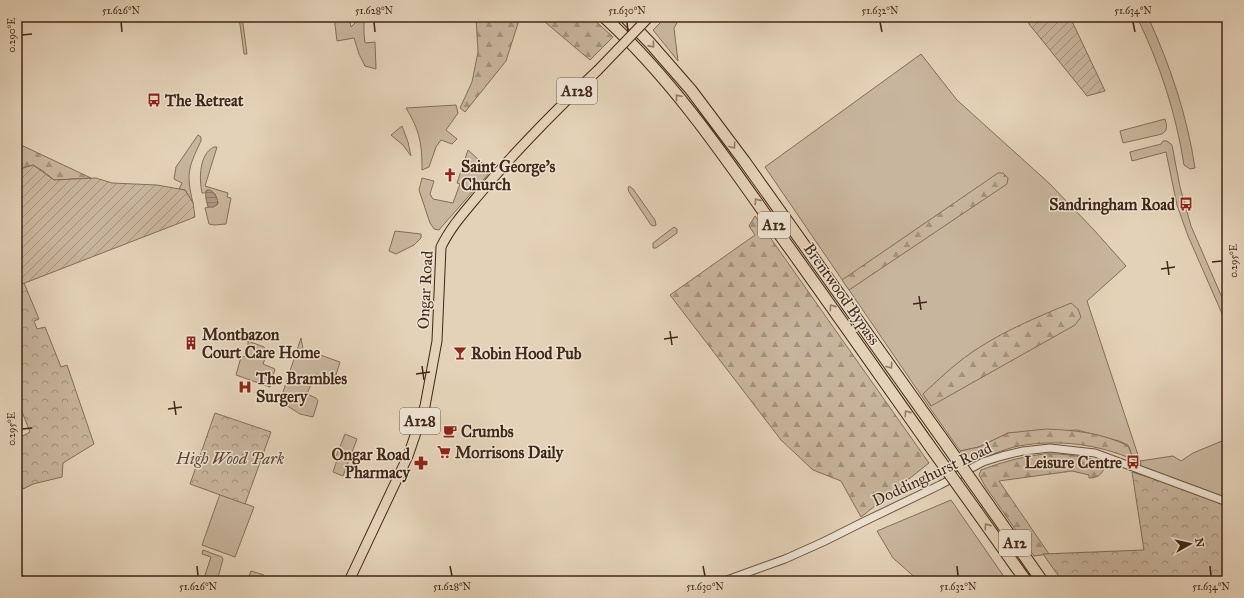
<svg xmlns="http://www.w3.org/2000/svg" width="1244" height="598" viewBox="0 0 1244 598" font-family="'IM FELL Great Primer',serif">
<defs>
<pattern id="forest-firs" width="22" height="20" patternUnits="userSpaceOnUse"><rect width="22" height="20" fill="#c8b59d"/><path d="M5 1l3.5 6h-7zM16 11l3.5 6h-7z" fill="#a4937f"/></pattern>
<pattern id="park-crowns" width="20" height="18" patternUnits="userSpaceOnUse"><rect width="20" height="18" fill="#c8b59d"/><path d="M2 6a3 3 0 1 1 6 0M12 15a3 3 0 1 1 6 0" fill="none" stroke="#a4937f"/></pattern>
<pattern id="garden-furrows" width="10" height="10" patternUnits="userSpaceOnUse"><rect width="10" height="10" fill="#c8b59d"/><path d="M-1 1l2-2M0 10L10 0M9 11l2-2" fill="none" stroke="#a4937f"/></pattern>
<pattern id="water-rules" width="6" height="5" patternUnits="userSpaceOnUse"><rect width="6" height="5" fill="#ad9881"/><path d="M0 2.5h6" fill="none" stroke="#8e7c69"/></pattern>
</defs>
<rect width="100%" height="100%" fill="#e4d2b8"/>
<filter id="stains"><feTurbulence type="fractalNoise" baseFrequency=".005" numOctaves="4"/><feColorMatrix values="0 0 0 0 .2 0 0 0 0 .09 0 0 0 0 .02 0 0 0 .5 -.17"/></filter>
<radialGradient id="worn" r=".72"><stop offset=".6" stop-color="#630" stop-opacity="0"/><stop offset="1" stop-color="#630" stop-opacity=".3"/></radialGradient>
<path fill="#c8b59d" stroke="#846e5a" d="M239,17H242L247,54H244Z
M334,17H349L351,27L361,17H364V34L365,43L375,42L376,69L365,66L359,54L354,38L337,41Z
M666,17H682L678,21L674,28L678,61L653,30Z
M1137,17H1148C1170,65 1187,115 1195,168L1190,169L1184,165C1176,113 1160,65 1137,17Z
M921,54L957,100L1050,184L1095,231L1126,266L1087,301L1140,461L1173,456L1181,461L1193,453L1222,441L1225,462L1227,467V501L1140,470L1141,462L1134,460L1128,445L1119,441L1077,430L1008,433L979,447L960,451L925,401L765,167Z
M456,105L458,113L446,130L457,139L452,144L441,140L436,147L429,167L422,170C422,144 420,131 406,108Z
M1165,119C1167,126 1168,130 1162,134L1123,143L1120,131Z
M402,126L408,142L411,156L403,145L391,135Z
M198,135L201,137V141C188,168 186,174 193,203L185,190L179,189L182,183L174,179L176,167Z
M1163,141H1167L1172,145L1180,187L1191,226L1227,309V325L1188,236L1177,205L1166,152L1132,161L1130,152L1161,144Z
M214,147H217L205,186L228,193L227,197L231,198L226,224L214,225L209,224L205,208L217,205L218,203L215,194L207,190L205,193H202C199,179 199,154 214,147Z
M468,150L491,171L445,223L439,230L434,229L430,223L419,190L422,178L434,181L430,194L433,199L453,203L460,184L457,183Z
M629,186L633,189L655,220L656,225L654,226L651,225L629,192L628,189Z
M674,227L677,229V233L656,248H653V243Z
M395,231L421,234V238L414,245L396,254L389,251Z
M301,338L303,349L340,362L336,375L327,378L317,374L315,375L307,394L316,398L318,401L313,417L300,414L289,407L279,404Z
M248,341L264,347L267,353L263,364L275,369L270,387L236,375L241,357L248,356Z
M345,434L357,439L343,476L333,472L337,460L335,459Z
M220,494L254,507L235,557L202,545Z
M951,500L1007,581H919L893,558L877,531Z
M203,550L222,557L223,559L217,581H203L211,557L202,554Z
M251,571L264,575L262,581H247Z"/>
<path fill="url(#forest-firs)" stroke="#846e5a" d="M476,17H520L506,61L465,112L460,108L472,82L478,52Z
M539,17H591L613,37L590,60Z
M17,142L21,145L91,178L54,180L43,171L33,165L17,170Z
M998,173H1003L1008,178L1007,184L849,290L842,280Z
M755,216L929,463L861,517L841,481L813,470L781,440L670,295L755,235L749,226Z
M1071,303L1078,309L1081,317L1075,325L931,406L923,394C941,377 959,360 980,347C1008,329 1040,316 1071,303Z
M1046,429C1074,430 1103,433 1128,446L1134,460C1099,444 1057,439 1019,446C1003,449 985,458 970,463L960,451L979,447L1008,433Z
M1044,454C1065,453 1086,457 1107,463C1103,472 1100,478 1089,478V475L1072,471L999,481L1049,554L1034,556L985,486L979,475L981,470C1002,462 1021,457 1044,454Z"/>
<path fill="url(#park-crowns)" stroke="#846e5a" d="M24,283L39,319L34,321L37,329L45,327L61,367L67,365L94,444L63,463L62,477L33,484L23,489L17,475V439L30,432L17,399V286Z
M215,413L271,432L245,504L190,484Z
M1132,472L1227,502V581H1062L1043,554L1144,550Z"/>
<path fill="url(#garden-furrows)" stroke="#846e5a" d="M1034,17H1070L1105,91L1087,96L1029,24V19Z
M33,165L54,180L96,178L112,183L157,185L185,190L193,203L195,217L17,286V170Z"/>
<path fill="url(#water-rules)" stroke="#826b57" d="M207,190H210C215,193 217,197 218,203L214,207H208C207,202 204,195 207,190Z"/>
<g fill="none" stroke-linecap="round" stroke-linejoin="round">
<g stroke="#6a523f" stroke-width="9">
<path id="minor" d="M724,581L785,559L823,542L863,522L940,485L983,462L1002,456L1023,451L1050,448L1095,453L1227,502"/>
</g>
<g stroke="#412717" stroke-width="11">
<path id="major" d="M349,581L408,456L425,406L437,341L441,247C451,226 467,209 482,191C518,148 558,108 598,70"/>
</g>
<g stroke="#412717" stroke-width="13">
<path id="highway" d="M604,17C671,78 723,154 775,228C827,300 878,373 929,445
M625,17L650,43L691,90L745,162L941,437
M988,504L1042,581
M977,512L1026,581"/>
</g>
<use href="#minor" stroke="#ede2d1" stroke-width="7"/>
<use href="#major" stroke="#e4d2b8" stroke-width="9"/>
<use href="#highway" stroke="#e4d2b8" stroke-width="11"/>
<g stroke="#412717" stroke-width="11" stroke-linecap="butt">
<path id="major-bridge" d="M598,70L649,17"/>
</g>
<g stroke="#412717" stroke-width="13" stroke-linecap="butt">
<path id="highway-bridge" d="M941,437L988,504
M929,445L977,512"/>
</g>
<use href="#major-bridge" stroke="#e4d2b8" stroke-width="9"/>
<use href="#highway-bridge" stroke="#e4d2b8" stroke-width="11"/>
</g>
<defs><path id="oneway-chevron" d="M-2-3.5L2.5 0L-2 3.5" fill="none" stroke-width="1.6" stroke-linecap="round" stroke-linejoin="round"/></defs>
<g stroke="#927c68">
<use href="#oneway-chevron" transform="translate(652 45) rotate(48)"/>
<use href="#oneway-chevron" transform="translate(678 97) rotate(-129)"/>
<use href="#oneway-chevron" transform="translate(733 146) rotate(53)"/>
<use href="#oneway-chevron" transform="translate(757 201) rotate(-125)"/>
<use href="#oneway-chevron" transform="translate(832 307) rotate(-125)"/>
<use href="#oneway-chevron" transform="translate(890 366) rotate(54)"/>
<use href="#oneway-chevron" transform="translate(907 413) rotate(-125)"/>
<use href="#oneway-chevron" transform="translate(987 526) rotate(-125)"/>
</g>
<path fill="none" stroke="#412717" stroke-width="1.5" d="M121,22L122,32M374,22L375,32M627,22L628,32M880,22L882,32M1133,22L1135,32M22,35L32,34M1167,261L1169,275M1212,262L1222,261M1161,269L1175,267M919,296L921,310M913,304L927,302M670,331L672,345M664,339L678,337M422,366L424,380M416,374L430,372M174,401L176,415M168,409L182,407M22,429L32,428M197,566L198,576M450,566L452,576M703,566L705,576M957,566L958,576M1210,566L1211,576"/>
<defs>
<g id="bus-bare" transform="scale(1.08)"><path d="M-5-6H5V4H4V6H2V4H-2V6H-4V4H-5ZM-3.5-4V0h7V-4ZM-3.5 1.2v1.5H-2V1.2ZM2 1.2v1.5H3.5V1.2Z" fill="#8f2418" stroke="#ede2d1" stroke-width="2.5" paint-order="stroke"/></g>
<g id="church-bare" transform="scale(1.08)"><path d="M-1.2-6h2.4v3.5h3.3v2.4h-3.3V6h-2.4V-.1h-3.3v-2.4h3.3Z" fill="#8f2418" stroke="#ede2d1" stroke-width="2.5" paint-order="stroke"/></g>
<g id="building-bare" transform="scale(1.08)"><path d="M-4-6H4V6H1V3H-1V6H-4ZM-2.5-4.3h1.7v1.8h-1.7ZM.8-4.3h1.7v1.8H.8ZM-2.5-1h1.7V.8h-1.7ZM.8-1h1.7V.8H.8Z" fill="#8f2418" stroke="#ede2d1" stroke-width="2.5" paint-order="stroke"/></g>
<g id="bar-bare" transform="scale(1.08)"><path d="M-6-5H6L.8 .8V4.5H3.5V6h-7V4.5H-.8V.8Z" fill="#8f2418" stroke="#ede2d1" stroke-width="2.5" paint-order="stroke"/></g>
<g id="hospital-bare" transform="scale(1.08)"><path d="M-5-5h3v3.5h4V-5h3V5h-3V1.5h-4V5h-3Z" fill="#8f2418" stroke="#ede2d1" stroke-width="2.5" paint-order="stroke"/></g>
<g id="cafe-bare" transform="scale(1.08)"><path d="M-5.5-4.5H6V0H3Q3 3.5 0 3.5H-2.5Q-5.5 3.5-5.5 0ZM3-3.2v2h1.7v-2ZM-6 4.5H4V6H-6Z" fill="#8f2418" stroke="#ede2d1" stroke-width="2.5" paint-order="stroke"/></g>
<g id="supermarket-bare" transform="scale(1.08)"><path d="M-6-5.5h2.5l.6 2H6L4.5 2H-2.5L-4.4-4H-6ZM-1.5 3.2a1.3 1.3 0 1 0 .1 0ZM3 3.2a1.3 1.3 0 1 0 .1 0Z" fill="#8f2418" stroke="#ede2d1" stroke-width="2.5" paint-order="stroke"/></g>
<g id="pharmacy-bare" transform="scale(1.08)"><path d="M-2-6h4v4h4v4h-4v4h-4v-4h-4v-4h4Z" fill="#8f2418" stroke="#ede2d1" stroke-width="2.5" paint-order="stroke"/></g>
</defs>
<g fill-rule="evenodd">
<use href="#bus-bare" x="154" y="100"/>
<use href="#church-bare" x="450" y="175"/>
<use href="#bus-bare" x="1186" y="204"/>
<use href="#building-bare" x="191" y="343"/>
<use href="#bar-bare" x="460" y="353"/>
<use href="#hospital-bare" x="245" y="387"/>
<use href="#cafe-bare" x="450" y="431"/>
<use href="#supermarket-bare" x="444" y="452"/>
<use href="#bus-bare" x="1133" y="462"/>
<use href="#pharmacy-bare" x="421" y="463"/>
</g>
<g text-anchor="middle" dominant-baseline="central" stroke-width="3" stroke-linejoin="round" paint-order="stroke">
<g fill="#ede2d1" stroke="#755f4f" stroke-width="1">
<rect x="557" y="78" width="40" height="26" rx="3"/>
<rect x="758" y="212" width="32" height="26" rx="3"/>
<rect x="400" y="408" width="40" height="26" rx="3"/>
<rect x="999" y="530" width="32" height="26" rx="3"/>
</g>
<g font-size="15" font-weight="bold" fill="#412717">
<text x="577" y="91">A128</text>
<text x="774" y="225">A12</text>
<text x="420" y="421">A128</text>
<text x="1015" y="543">A12</text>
</g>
<g font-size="16" font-weight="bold" fill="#412717" stroke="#ede2d1" text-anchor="start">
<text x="165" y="100">The Retreat</text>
<text x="461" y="166">Saint George's<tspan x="461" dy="18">Church</tspan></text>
<text x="1175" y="204" text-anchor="end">Sandringham Road</text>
<text x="202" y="334">Montbazon<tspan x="202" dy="18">Court Care Home</tspan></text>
<text x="471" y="353">Robin Hood Pub</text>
<text x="256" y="378">The Brambles<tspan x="256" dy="18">Surgery</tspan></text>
<text x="461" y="431">Crumbs</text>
<text x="455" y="452">Morrisons Daily</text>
<text x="410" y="454" text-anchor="end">Ongar Road<tspan x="410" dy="18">Pharmacy</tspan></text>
<text x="1122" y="462" text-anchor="end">Leisure Centre</text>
</g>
<g font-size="16" fill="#412717" stroke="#ede2d1">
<text transform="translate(425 290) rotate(-87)">Ongar Road</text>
<text transform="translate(842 294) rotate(55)">Brentwood Bypass</text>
<text transform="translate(932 474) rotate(-25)">Doddinghurst Road</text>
</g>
<g font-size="16" font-style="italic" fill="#5c4332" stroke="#ede2d1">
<text x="230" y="458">High Wood Park</text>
</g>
</g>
<rect width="1244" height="598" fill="none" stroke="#e4d2b8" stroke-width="44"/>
<g transform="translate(1190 544) rotate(82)" stroke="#ede2d1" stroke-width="3" paint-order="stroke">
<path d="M0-3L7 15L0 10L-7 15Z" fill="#412717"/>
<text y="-6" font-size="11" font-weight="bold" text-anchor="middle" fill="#412717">N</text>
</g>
<rect x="22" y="22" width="1200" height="554" fill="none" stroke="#412717" stroke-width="1.5"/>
<g font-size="10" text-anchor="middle" fill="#412717">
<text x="121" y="14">51.626°N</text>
<text x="374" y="14">51.628°N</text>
<text x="627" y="14">51.630°N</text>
<text x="880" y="14">51.632°N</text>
<text x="1133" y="14">51.634°N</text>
<text transform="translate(11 35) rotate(-90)" y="4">0.290°E</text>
<text transform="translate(1233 261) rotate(-90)" y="4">0.295°E</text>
<text transform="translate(11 429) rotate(-90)" y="4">0.295°E</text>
<text x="198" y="590">51.626°N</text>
<text x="452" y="590">51.628°N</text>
<text x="705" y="590">51.630°N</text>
<text x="958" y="590">51.632°N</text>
<text x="1211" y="590">51.634°N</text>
</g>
<rect width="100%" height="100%" filter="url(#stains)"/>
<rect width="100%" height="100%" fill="url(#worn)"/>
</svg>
